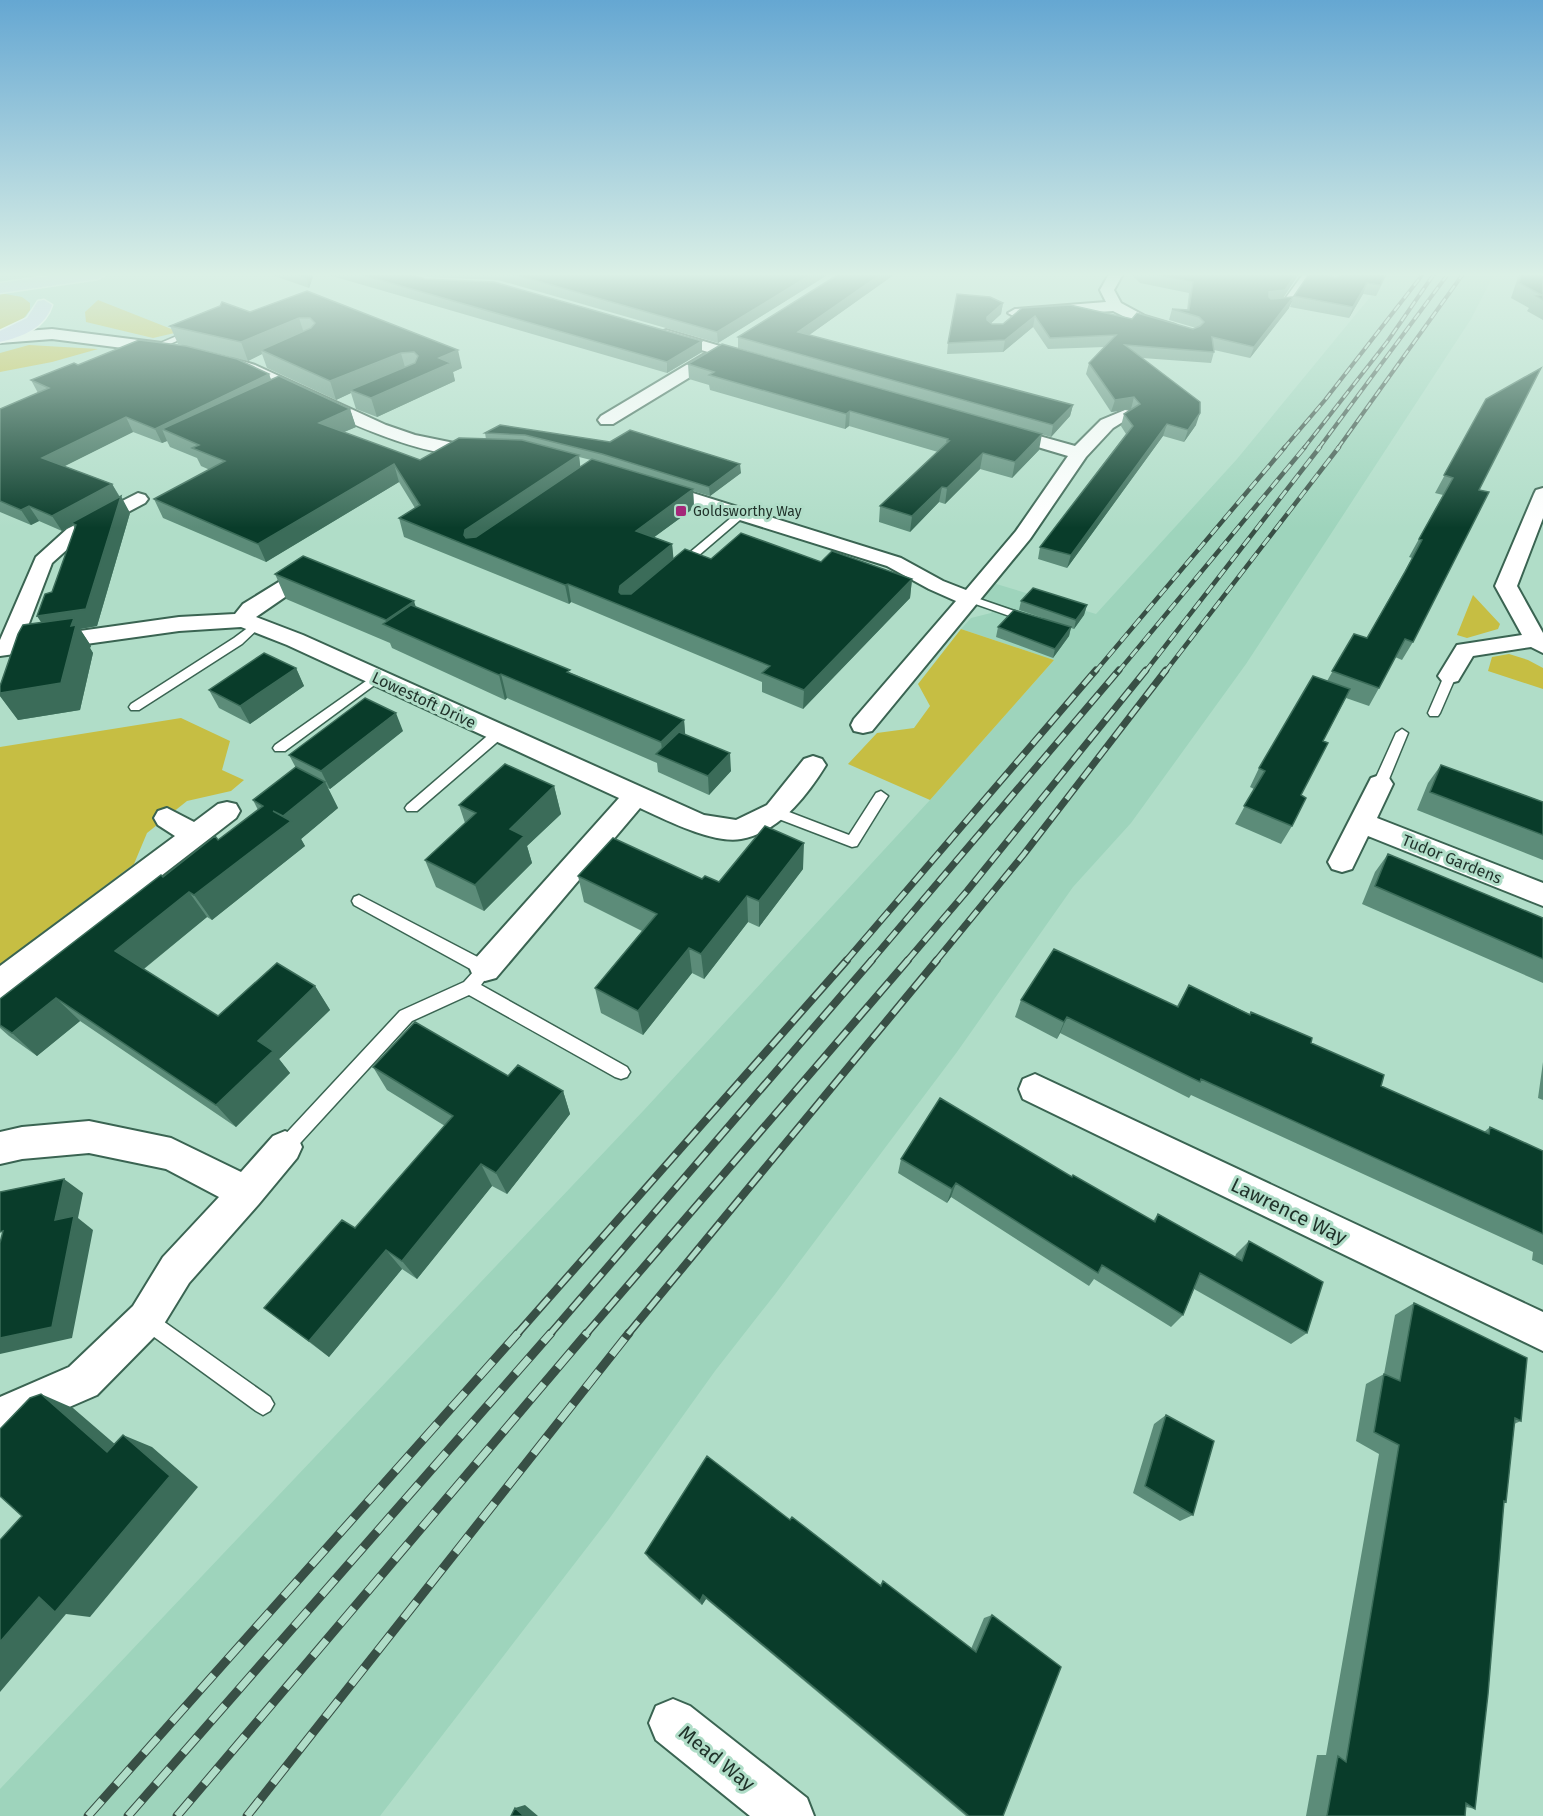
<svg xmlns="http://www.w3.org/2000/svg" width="1543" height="1816" viewBox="0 0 1543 1816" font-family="'Fira Sans',sans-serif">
<rect width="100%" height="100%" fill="#b0ddc8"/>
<path fill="#9ed4bc" d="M1389,274H1494L1471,319L1246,664L1131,823L1073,887L957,1052L776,1293L715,1371L609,1519L380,1816H0V1789L644,1110L930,800L1054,660L961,629L971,618L991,613L995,608L980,598L993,583L1096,614L1237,459Z"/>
<path fill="#c6be43" d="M0,293L22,297L30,303V310L23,319L0,330Z
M98,300L179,332L153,338L86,322L85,312Z
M29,345L98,349L52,362L0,372V353Z
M1473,595L1500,624L1498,629L1467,638L1457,635Z
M961,629L1054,660L930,800L848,764L877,733L914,728L930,706L918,684Z
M1509,654L1528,660L1543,668V689L1488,671L1492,657Z
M181,718L230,741L222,770L244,780L231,791L187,801L147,833L134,864L0,965V747Z"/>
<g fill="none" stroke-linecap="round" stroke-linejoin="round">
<g stroke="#3a6452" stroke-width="3">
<path id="lane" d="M1303,274H1310L1287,307L1272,308V304L1282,303Z
M191,330L198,332L158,349L151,347Z
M738,512L747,514L684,568H676V564Z
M968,595L1032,617L1034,619L1032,621H1024L964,600L962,598Z
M257,621L263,624L242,644L139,710H131L129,707L131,704L234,638Z
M1450,672L1456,676L1440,713L1438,716H1430L1428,713L1444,676Z
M376,674L380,675V681L285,751H275L273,748L275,745Z
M1402,729L1408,733L1387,784L1380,789L1375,787L1373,784L1396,733Z
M498,730L503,731L504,734L503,737L417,811H407L405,808L407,805L493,731Z
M881,791L888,796L857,846L852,847L771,816L769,812L776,807L849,835L876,793Z
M359,895L491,964L493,969L481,985L627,1067L630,1072L627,1077L621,1079L615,1077L469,995L412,1021L291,1153L285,1155L279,1153L276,1147L279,1141L400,1011L464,982L474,971L354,905L352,901L354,897Z
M146,1309L270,1397L274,1404L270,1411L263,1415L256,1411L139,1326L136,1319L139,1312Z"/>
</g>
<g stroke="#3a6452" stroke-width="4">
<path id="street" d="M1109,274H1123L1114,290L1121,303L1145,316L1175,325L1178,328L1175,331L1170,333L1135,322L1113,311L1015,317L1008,313L1015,309L1106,302L1100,290Z
M52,329L170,344L178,349L170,354L52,339L0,343V333Z
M666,330L757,357L759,360L751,365L723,357L613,424H601L598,420L601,416L708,352L661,338L658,335L661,332Z
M232,358L255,365L386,425L415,435L454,443L487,445L490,449L487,453C425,468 301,399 243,371L226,366L224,363Z
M1125,410L1131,411L1134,415L1113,428L1086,457L1030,539L872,731L863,733L854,731L851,725L854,719L956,601L929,589L887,566L650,492L648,488L650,484H664L901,558L943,581L966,590L1016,531L1068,456L997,435L994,431L997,427L1003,426L1075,446L1101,420Z
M1543,488V518L1517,586L1543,633V653L1531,647L1473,656L1458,681L1450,683L1442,681L1438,676L1457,645L1522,635L1495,586L1534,494L1536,490Z
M138,493L145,495L148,499L145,503L81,537L52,563L23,639L179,617L235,614L243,604L303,567L310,565L317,567L320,571L317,575L256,617L303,635L704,815L736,820L767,805L804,759L813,756L822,759L826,765C807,796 778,833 741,839C713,844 666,820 640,808L496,978L485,981L474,978L470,969L474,960L619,798L287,645L241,627L179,631L0,656V640L36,557L67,529Z
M1380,775L1389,778L1393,784L1377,818L1543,883V906L1368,836L1352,869L1342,872L1332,869L1328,862L1371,778Z
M227,802L236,804L240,811L236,818L21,984L11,997L0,1001V966L175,836L158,825L154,818L158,811L167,808L194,822L218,804Z
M1035,1074L1543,1312V1351L1023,1099L1019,1089L1023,1079Z
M89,1121L171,1138L241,1172L273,1136L285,1131L297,1136L302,1147L297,1158L258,1205L189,1283L159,1332L97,1395L0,1437V1397L69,1367L133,1306L163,1257L219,1197L166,1169L89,1153L22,1159L0,1164V1132L22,1127Z
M673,1699L690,1706L807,1798L814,1816H750L656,1740L649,1723L656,1706Z"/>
</g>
<g stroke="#fff" stroke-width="3">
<path id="primary" d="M63,274H106L98,279L0,293V283Z
M44,300L52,305C45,328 22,337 0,342V331L27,318L38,301Z"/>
</g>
<use href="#lane" fill="#fff" fill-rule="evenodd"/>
<use href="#street" fill="#fff" fill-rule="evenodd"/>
<use href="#primary" fill="#d9d8fc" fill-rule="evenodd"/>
<g stroke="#384f45" stroke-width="4">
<path id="rail-far4" d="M1284,448L1325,400L1423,274
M1304,448L1387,342L1434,274
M1319,448L1448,274
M1338,448L1463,274"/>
</g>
<g stroke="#384f45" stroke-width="4.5">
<path id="rail-far3" d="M1095,672L1285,447
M1118,672L1305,447
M1145,672L1320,447
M1165,672L1339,447"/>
</g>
<g stroke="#384f45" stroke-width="7">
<path id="rail-far2" d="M846,961L1096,670
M871,961L1119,670
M907,961L967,891L1146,670
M936,961L1024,854L1166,670"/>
</g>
<g stroke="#384f45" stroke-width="8">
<path id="rail-far1" d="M517,1334L847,960
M550,1334L872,960
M586,1334L908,960
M628,1334L937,960"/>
</g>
<g stroke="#384f45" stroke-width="9">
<path id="rail" d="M88,1816L518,1333
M128,1816L551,1333
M177,1816L587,1333
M247,1816L629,1333"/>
</g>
<use href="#rail-far4" stroke="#b0ddc8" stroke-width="2" stroke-dasharray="8" stroke-linecap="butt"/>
<use href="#rail-far3" stroke="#b0ddc8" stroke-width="3" stroke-dasharray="10" stroke-linecap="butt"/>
<use href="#rail-far2" stroke="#b0ddc8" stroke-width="4.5" stroke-dasharray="13" stroke-linecap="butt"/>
<use href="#rail-far1" stroke="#b0ddc8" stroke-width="5" stroke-dasharray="16" stroke-linecap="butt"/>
<use href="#rail" stroke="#b0ddc8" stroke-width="7" stroke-dasharray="21" stroke-linecap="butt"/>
</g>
<path fill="#5c8c79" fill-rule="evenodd" d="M269,274H314L309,288Z
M325,274H410L425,279L702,341V352L667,373Z
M422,274H829L718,343L498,280L429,277Z
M839,274H895L809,335L1073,405L1070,416L1051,437L738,348V337Z
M1131,274H1299L1283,298L1289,308L1250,358L1214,350V352L1211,363L1142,358L1196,425L1184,442L1163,436L1067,568L1038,559L1040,547L1126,434L1121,426L1124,414L1131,409L1111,412L1086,374L1089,363L1105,347L1048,349L1033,327L1003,352L947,354L948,343L1003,303L1001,314L991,323L992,324H1003L1022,308L1132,319L1193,329L1196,328L1169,320L1172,309L1187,310L1189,293L1140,283Z
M1326,274H1387L1376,296L1363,294L1349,318L1290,307L1294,296Z
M1519,274H1543V320L1527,311L1529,308L1511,298Z
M307,291L462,368L453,372L455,381L377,417L356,409L351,393L336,400L267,368L262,354L248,361L178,344L170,326L250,312Z
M688,364L1039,450L1012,478L980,469L945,504L939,502L910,532L879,522L880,506L938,452L849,426L845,429L710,390L709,385L689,379Z
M78,365L269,374L271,380L350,409L356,427L344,432L420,460L486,439L485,433L500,425L741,473L710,496L693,491L694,508L654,537L672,544L673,559H711L821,562L912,579L910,598L803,709L762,692V682L571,602L569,604L404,537L399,518L415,508L399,482L266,562L163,518L154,499L210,470L201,466L197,458L170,447L167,441L162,443L133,432L64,466L112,484L130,513L97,626L80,629L91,646L90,648L93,653L80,710L18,720L0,696V686L41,623L75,529L73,525L62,531L39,521L31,525L0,512V409L38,393L31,380ZM579,457L591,460L580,467Z
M1486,399L1479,490L1413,642L1402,660L1395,657L1379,688L1369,706L1346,698L1323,741L1301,795L1292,826L1281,844L1235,824L1254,789L1250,787L1259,768L1327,681L1354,634L1367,638L1412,558L1409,557L1443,495L1435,493Z
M275,574L416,607L571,673L684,720L685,734L731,771L709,795L658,772L657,763L507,698L505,700L392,648L390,643L286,599Z
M1021,601L1087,605L1084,615L1074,629L1071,628L1069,636L1053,658L996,637L998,627L1043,618L1019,610Z
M296,668L304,686L250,724L219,708L209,690Z
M403,731L330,789L328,788L338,808L301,839L305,846L212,920L207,917L144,969L218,1016L315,986L330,1010L279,1059L290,1073L236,1127L80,1021L37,1056L9,1036L0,1028V999L163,877L218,840L258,810L253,800L296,768L289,755Z
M1441,765L1543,802V860L1417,810L1428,783Z
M554,786L561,814L527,846L532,863L484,911L436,887L425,860L465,823L459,805Z
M1388,854L1543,918V983L1362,904L1375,872Z
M803,869L759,927L748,922L704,979L692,973L643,1035L601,1013L595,988L642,931L584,902L578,876L702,879L719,882Z
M1189,985L1250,1014L1251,1012L1311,1043L1381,1086L1484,1132L1490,1127L1543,1151V1265L1532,1260L1533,1252L1191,1095L1189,1098L1060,1033L1057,1039L1015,1017L1021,1000L1177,1006Z
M1543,1062V1100L1538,1098Z
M373,1067L508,1076L563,1091L570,1114L507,1194L492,1186L417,1279L402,1269L329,1357L264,1308L355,1228L445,1126L387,1090Z
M901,1159L1072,1177L1153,1221L1158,1214L1235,1257L1236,1254L1249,1241L1307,1333L1291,1344L1194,1289L1183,1315L1171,1327L1094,1279L1089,1286L951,1197L947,1203L898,1173Z
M1414,1303L1521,1421L1514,1424L1506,1502H1504L1475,1809L1466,1807L1465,1816H1306L1317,1755H1326L1379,1454L1356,1441L1366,1384L1384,1374L1395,1315Z
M1166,1415L1193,1515L1180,1521L1133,1493L1154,1424Z
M790,1520L880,1585L883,1581L971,1649L984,1618L992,1615L1003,1816H966L706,1599L702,1605L649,1559L645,1553Z"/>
<path fill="#3b6c59" d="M307,274H314L309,288L306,277Z
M812,274H829L718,343L717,332Z
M881,274H895L798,343V332Z
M1296,274H1299L1281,301L1265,302L1269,292Z
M1367,283L1363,294L1349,318L1353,307Z
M1293,297L1289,308L1250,358L1254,347Z
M1003,303L1001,314L986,328L987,317Z
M1035,316L1033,327L1003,352L1005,340Z
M299,318L305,336L261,350L262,354L248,361L241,342Z
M702,341V352L667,373V362Z
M458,350L462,368L453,372L455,381L377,417L371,398L439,358Z
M401,353L406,371L350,390L351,393L336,400L330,381Z
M269,374L274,388L162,429L167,441L162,443L155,429Z
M1134,397L1131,409L1111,412L1115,400Z
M1073,405L1070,416L1051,437L1053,425Z
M350,409L356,427L325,440L319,423Z
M850,411L849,426L845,429L846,414Z
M1200,413L1196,425L1184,442L1188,430Z
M126,417L133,432L51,473L42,458Z
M1167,424L1163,436L1067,568L1071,555Z
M1042,434L1039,450L1012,478L1015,462Z
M983,453L980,469L945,504L947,488Z
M579,455L581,473L467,546L464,535L465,530Z
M394,464L399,482L266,562L258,544Z
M740,464L741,473L710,496L709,487Z
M112,484L120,498L121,496L130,513L97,626L80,629L91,646L90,648L93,653L80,710L18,720L0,696V693L48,633L37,616L120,499L71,523L73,525L62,531L52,516Z
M942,487L939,502L910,532L912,516Z
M693,489L694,508L638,549L636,531Z
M29,506L39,521L31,525L21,510Z
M672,544L674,563L621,605L619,592L620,586Z
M912,579L910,598L803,709L804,690Z
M568,584L571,602L569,604L565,585Z
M414,601L422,627L388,626L386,620Z
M1087,605L1084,615L1074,629L1076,620Z
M1071,627L1069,636L1053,658L1055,649Z
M296,668L304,686L250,724L240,706Z
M501,674L507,698L505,700L499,675Z
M396,713L403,731L330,789L321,771Z
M684,720L686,744L663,757L661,742Z
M730,753L731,771L709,795L708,776Z
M325,782L338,808L301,839L305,846L212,920L194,895L283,816Z
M554,786L561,814L527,846L532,863L484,911L475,885L510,829Z
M804,843L803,869L759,927V901Z
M189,892L207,917L136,975L115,951Z
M747,896L748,922L704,979L701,954Z
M689,948L692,973L643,1035L638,1011Z
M315,986L330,1010L279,1059L290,1073L236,1127L216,1105L258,1041Z
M56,998L80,1021L37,1056L12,1033Z
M1067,1017L1060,1033L1057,1039L1064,1022Z
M563,1091L570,1114L507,1194L496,1173Z
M481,1164L492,1186L417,1279L402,1261Z
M64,1179L83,1193L78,1218L93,1230L72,1338L0,1354V1338L55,1220Z
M956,1183L951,1197L947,1203L952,1189Z
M386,1250L402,1269L329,1357L309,1341Z
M41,1394L73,1408L138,1464L107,1452Z
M123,1435L152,1447L198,1487L90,1617L66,1614L0,1692V1642Z
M703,1595L706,1599L702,1605L700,1601Z
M525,1805L538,1816H524L515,1808Z"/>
<path fill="#093c2a" stroke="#3b6c59" stroke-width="1.5" d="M296,274H307L306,277Z
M359,274H410L425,279L494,282L702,341L667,362Z
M513,274H812L717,332Z
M839,274H881L798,332L1073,405L1053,425L738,337Z
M1154,274H1296L1285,290L1269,292V297L1271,299L1293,297L1254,347L1212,337L1214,352L1125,345L1200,402V413L1188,430L1167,424L1071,555L1040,547L1133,426L1124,414L1140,404L1134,397L1115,400L1089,363L1116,335L1050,338L1035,316L1005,340L948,343L957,294L990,297L1003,303L987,317V320L992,324H1003L1022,308L1070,305L1132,319L1137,313L1193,329L1200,326L1204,322L1199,317L1172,309L1189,310L1193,282Z
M1309,274H1326L1335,278L1343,274H1386L1380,285L1367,283L1353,307L1294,296Z
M1522,274H1543V300L1536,296L1542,295L1519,283Z
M307,291L458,350L439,358L451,363L371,398L350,390L415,363L418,356L414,352L401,353L330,381L261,350L311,328L315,323L310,318H299L241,342L170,326L220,306L222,302L250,312Z
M139,340L186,346L237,359L269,374L155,429L126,417L42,458L112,484L52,516L29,506L21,510L0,501V409L49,388L31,380L74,363L78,365Z
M722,344L1042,434L1015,462L983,453L947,488L942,487L912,516L880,506L949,441H947L948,439L850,411L846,414L709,375L714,372L688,364Z
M1541,368L1479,490L1489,492L1413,642L1405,639L1379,688L1332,671L1354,634L1367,638L1405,572L1422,540L1419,539L1453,478L1444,475L1486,399Z
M279,376L350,409L319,423L420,460L459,438L522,440L579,455L465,530L464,535L466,538L476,537L592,459L693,489L636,531L672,544L620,586L619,592L621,594H631L685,549L711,559L741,533L821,562L832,551L912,579L804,690L762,673L770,666L568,584L565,585L399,518L420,505L394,464L258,544L154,499L225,461L192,448L199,445L162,429Z
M500,425L610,442L630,430L740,464L709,487L602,454L525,435L485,433Z
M121,496L86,609L37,616L45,594L52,592L76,525L71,523Z
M303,556L414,601L386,620L275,574Z
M1033,588L1087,605L1076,620L1021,601Z
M411,605L570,670L567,672L684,720L661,742L501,674L499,675L383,624Z
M1014,610L1071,627L1055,649L998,627Z
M74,618L71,626L76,625L61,683L0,693V686L18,634L23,625Z
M264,653L296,668L240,706L209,690Z
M1313,676L1350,689L1323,741L1328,743L1301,795L1306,798L1292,826L1244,806L1265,771L1259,768Z
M365,698L396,713L321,771L289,755Z
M679,732L730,753L708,776L656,754Z
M505,764L554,786L510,829L524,836L475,885L425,860L476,813L459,805Z
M1441,765L1543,802V835L1430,792Z
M296,767L325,782L283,816L273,811L291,821L194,895L189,892L115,951L218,1016L277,963L315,986L258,1041L273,1051L216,1105L56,998L12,1033L0,1025V999L161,875L163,877L215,836L218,840L263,806L253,800Z
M765,826L804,843L759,901L747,896L701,954L689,948L638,1011L595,988L657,914L578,876L613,838L702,879L705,876L719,882Z
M1388,854L1543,918V959L1375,886Z
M1054,949L1178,1007L1189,985L1250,1015L1251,1012L1312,1038L1311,1043L1384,1075L1381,1086L1489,1134L1490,1127L1543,1151V1234L1201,1079L1200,1082L1067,1017L1064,1022L1021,1000Z
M415,1022L508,1076L518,1065L563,1091L496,1173L481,1164L402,1261L386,1250L309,1341L264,1308L342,1220L355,1228L453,1116L373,1067Z
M940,1098L1072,1177L1073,1175L1155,1222L1158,1214L1242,1261L1249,1241L1323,1282L1307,1333L1200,1273L1183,1315L1102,1265L1098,1273L956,1183L952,1189L901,1159Z
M64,1179L55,1220L74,1216L52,1327L0,1338V1243L3,1231L0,1232V1192Z
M1414,1303L1527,1358L1521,1421L1515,1418L1506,1502L1504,1501L1488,1694L1475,1809L1466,1803L1465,1816H1327L1338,1756L1346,1762L1399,1445L1374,1432L1384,1374L1400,1381Z
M41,1394L107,1452L123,1435L170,1476L55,1612L39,1597L0,1642V1540L22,1516L0,1496V1429L30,1398Z
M1166,1415L1214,1441L1193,1515L1145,1486Z
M707,1456L790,1520L792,1517L881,1586L883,1581L976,1652L992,1615L1061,1667L1003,1816H969L703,1595L700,1601L645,1553Z
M515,1808L524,1816H511Z"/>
<linearGradient id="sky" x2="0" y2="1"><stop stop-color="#65a7d2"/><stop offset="0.52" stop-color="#dbf0e6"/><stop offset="1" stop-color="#dbf0e6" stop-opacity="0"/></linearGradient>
<rect width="1543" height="528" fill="url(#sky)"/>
<rect fill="#a42779" stroke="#b0ddc8" stroke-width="2" x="675" y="505" width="12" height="12" rx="3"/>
<g text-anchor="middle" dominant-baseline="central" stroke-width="6" stroke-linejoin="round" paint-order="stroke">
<g font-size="14" fill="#1f3129" stroke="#b0ddc8" text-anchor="start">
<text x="693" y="511">Goldsworthy Way</text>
</g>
<g font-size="16" fill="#1f3129" stroke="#b0ddc8">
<text transform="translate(424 700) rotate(25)">Lowestoft Drive</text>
<text transform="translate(1452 859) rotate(22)">Tudor Gardens</text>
</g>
<g font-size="20" fill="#1f3129" stroke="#b0ddc8">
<text transform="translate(1289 1211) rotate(26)">Lawrence Way</text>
<text transform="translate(717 1758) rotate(39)">Mead Way</text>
</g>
</g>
</svg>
